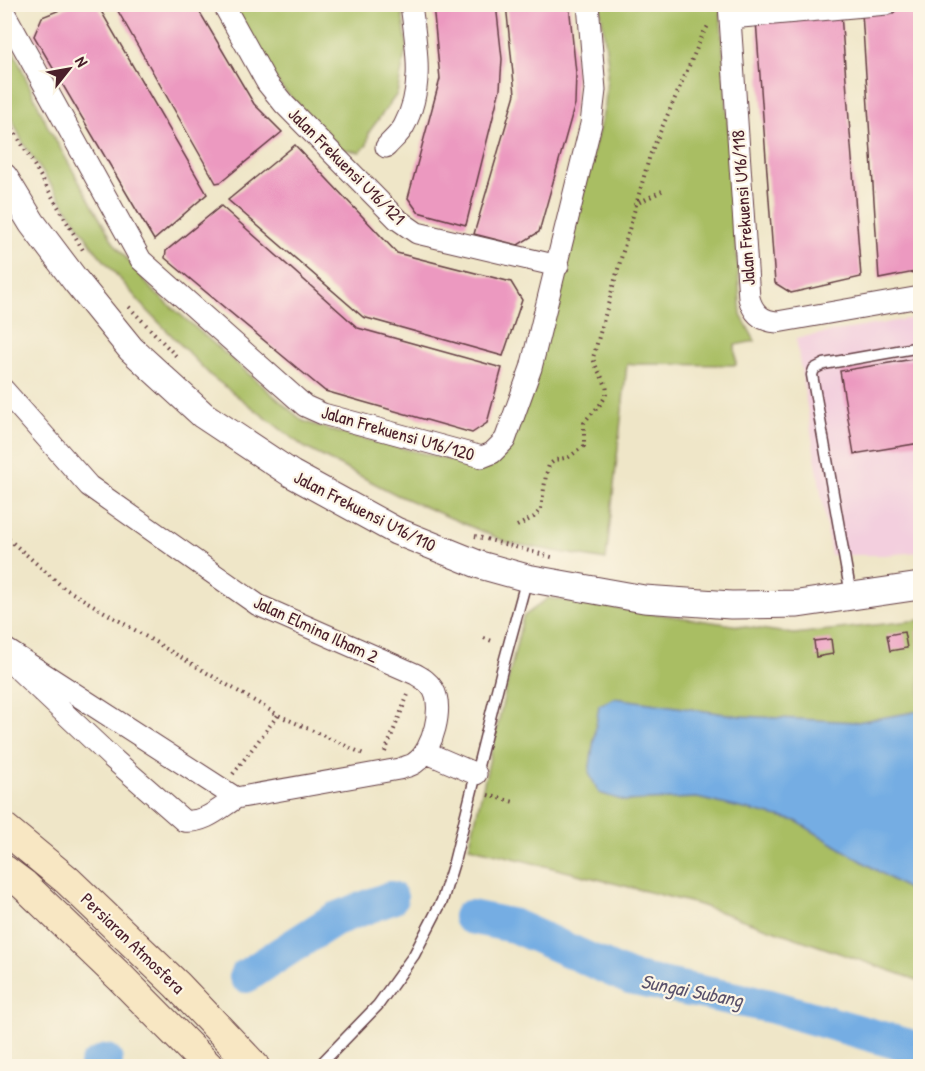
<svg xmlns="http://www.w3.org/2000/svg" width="925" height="1071" viewBox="0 0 925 1071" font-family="'Patrick Hand',sans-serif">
<rect width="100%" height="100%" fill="#fcf5e5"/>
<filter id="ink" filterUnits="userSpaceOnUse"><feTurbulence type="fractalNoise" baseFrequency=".0167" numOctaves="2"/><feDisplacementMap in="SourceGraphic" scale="12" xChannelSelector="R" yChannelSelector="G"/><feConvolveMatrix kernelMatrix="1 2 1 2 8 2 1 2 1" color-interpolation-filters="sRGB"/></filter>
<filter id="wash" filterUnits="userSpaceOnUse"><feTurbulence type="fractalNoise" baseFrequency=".008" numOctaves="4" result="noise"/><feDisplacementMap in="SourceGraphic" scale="24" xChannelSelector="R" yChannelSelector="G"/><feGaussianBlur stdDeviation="1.35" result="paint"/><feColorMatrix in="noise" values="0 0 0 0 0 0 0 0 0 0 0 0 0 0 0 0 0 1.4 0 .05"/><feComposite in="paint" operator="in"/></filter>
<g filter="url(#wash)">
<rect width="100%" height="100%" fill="#efe6c8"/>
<path fill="#f3cfde" d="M920,317V552L884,555H831L796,338Z"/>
<path fill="#a9be63" stroke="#7a6e47" stroke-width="1.5" d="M232,5H401L407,45L397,94L369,132L367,145L360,152L342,149L280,86Z
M600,5H720L741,315L755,341L735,345L736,365L627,364L606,560L509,543L397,495L304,447L211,376L144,307L96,251L24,145L5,104V38L10,43L47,125L114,243L152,290L303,421L336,432L479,467C495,464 502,459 511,446L567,252L605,106L608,63Z
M548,598L794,634L920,620V981L697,904L469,847L523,617Z"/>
<path fill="#74ade3" stroke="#5f6687" stroke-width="1.5" d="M615,698L740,716L857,722L920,711V897L796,821L697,798L624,801L599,793L589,773L599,705Z"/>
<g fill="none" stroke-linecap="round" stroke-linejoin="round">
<path stroke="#74ade3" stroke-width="34" d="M470,917L514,926L630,978L770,1006L920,1049
M246,976L335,919L391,898
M96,1066L106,1061"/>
</g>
<g id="blocks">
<path fill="#ec99c0" d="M75,4H97L207,194L154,240L34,36L42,17Z
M114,4H195L254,104L282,132L221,182L216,183Z
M433,4H496L502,59L500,89L466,225L418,212L408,198L440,79Z
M506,4H569L576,73L575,104L539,232L518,245L474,234L515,94Z
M920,8V271L879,279L862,13Z
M841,14L861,277L791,293L775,283L756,20Z
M295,145L397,253L511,282L522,300L503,356L363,317L228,200Z
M221,206L358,328L502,368L487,423L472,433L325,391L302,372L165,258L166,251Z
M920,358V443L854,454L840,371Z
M920,630V646L918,647L916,631Z
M904,632L907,648L890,651L887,635Z
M831,639L833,654L816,657L814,641Z"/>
</g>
</g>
<g filter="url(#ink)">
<use href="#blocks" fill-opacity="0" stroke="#633d43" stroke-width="1.5"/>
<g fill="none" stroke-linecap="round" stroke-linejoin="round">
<g stroke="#633d43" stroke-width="13">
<path id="service" d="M851,595L812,375L814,369L824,364L920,347
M319,1066L378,1005L414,955L442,901L454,862L503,666L527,578"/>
</g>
<g stroke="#633d43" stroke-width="23">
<path id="minor" d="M223,4L267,83L284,104L397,219L417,233L558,266
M729,4L749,298C753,313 762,321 777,322L920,297
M4,12L141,260L305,406L323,414L482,457L492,453L505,440L531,368L591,124L595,90L588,4
M730,18L887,4
M386,147C392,140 400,134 404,126C425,87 416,46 411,4
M4,390L89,486L258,605L415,674C422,678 428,681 433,689C444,707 433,750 416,762C412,766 404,767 399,769L236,798
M4,648L236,798C219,809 205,823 184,821L111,757L4,656
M425,752L476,774"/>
</g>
<g stroke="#633d43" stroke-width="29">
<path id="tertiary" d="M4,177L32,223L75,280L131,349L203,415L292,474L396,531L480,565L527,578L644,599L731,605L798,604L920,586"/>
</g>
<g stroke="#633d43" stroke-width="32">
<path id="secondary" d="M4,828L67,880L177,985L254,1066
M4,870L24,885L122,979L208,1066"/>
</g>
<path stroke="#633d43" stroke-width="4" stroke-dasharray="1.5 4.5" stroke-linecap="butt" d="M4,113L83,250
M634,205L662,191
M129,307L178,358
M517,526L534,517L541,509L546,475L549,465L555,460L569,457L584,446V423C591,412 610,400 606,386C602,376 596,369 593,358L650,155L704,32L710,23
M4,535L64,588L278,715L366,755
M475,536L555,558
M484,638L495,642
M385,752L409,692
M233,774L278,715
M488,795L514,802"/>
<use href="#service" stroke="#fff" stroke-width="10"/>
<use href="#minor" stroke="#fff" stroke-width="21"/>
<use href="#tertiary" stroke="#fff" stroke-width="27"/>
<use href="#secondary" stroke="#f8e7c3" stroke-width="30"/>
</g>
</g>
<g text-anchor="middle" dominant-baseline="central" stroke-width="4.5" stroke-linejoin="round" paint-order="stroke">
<g font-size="18" fill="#4a1f2b" stroke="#fcf5e5">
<text transform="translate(347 166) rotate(45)">Jalan Frekuensi U16/121</text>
<text transform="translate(743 208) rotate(-94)">Jalan Frekuensi U16/118</text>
<text transform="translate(398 433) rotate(16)">Jalan Frekuensi U16/120</text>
<text transform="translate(365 511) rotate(27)">Jalan Frekuensi U16/110</text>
<text transform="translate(316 629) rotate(25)">Jalan Elmina Ilham 2</text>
<text transform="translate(133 943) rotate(44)">Persiaran Atmosfera</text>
</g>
<g font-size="20" font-style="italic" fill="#59516b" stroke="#fcf5e5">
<text transform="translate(692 990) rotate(11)">Sungai Subang</text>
</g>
</g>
<rect width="925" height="1071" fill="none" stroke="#fcf5e5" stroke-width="24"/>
<g transform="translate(69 69) rotate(59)" stroke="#fcf5e5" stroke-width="4.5" paint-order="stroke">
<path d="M0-4.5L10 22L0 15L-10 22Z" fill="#4a1f2b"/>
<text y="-9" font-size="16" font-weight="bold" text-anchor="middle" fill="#4a1f2b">N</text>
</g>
</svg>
